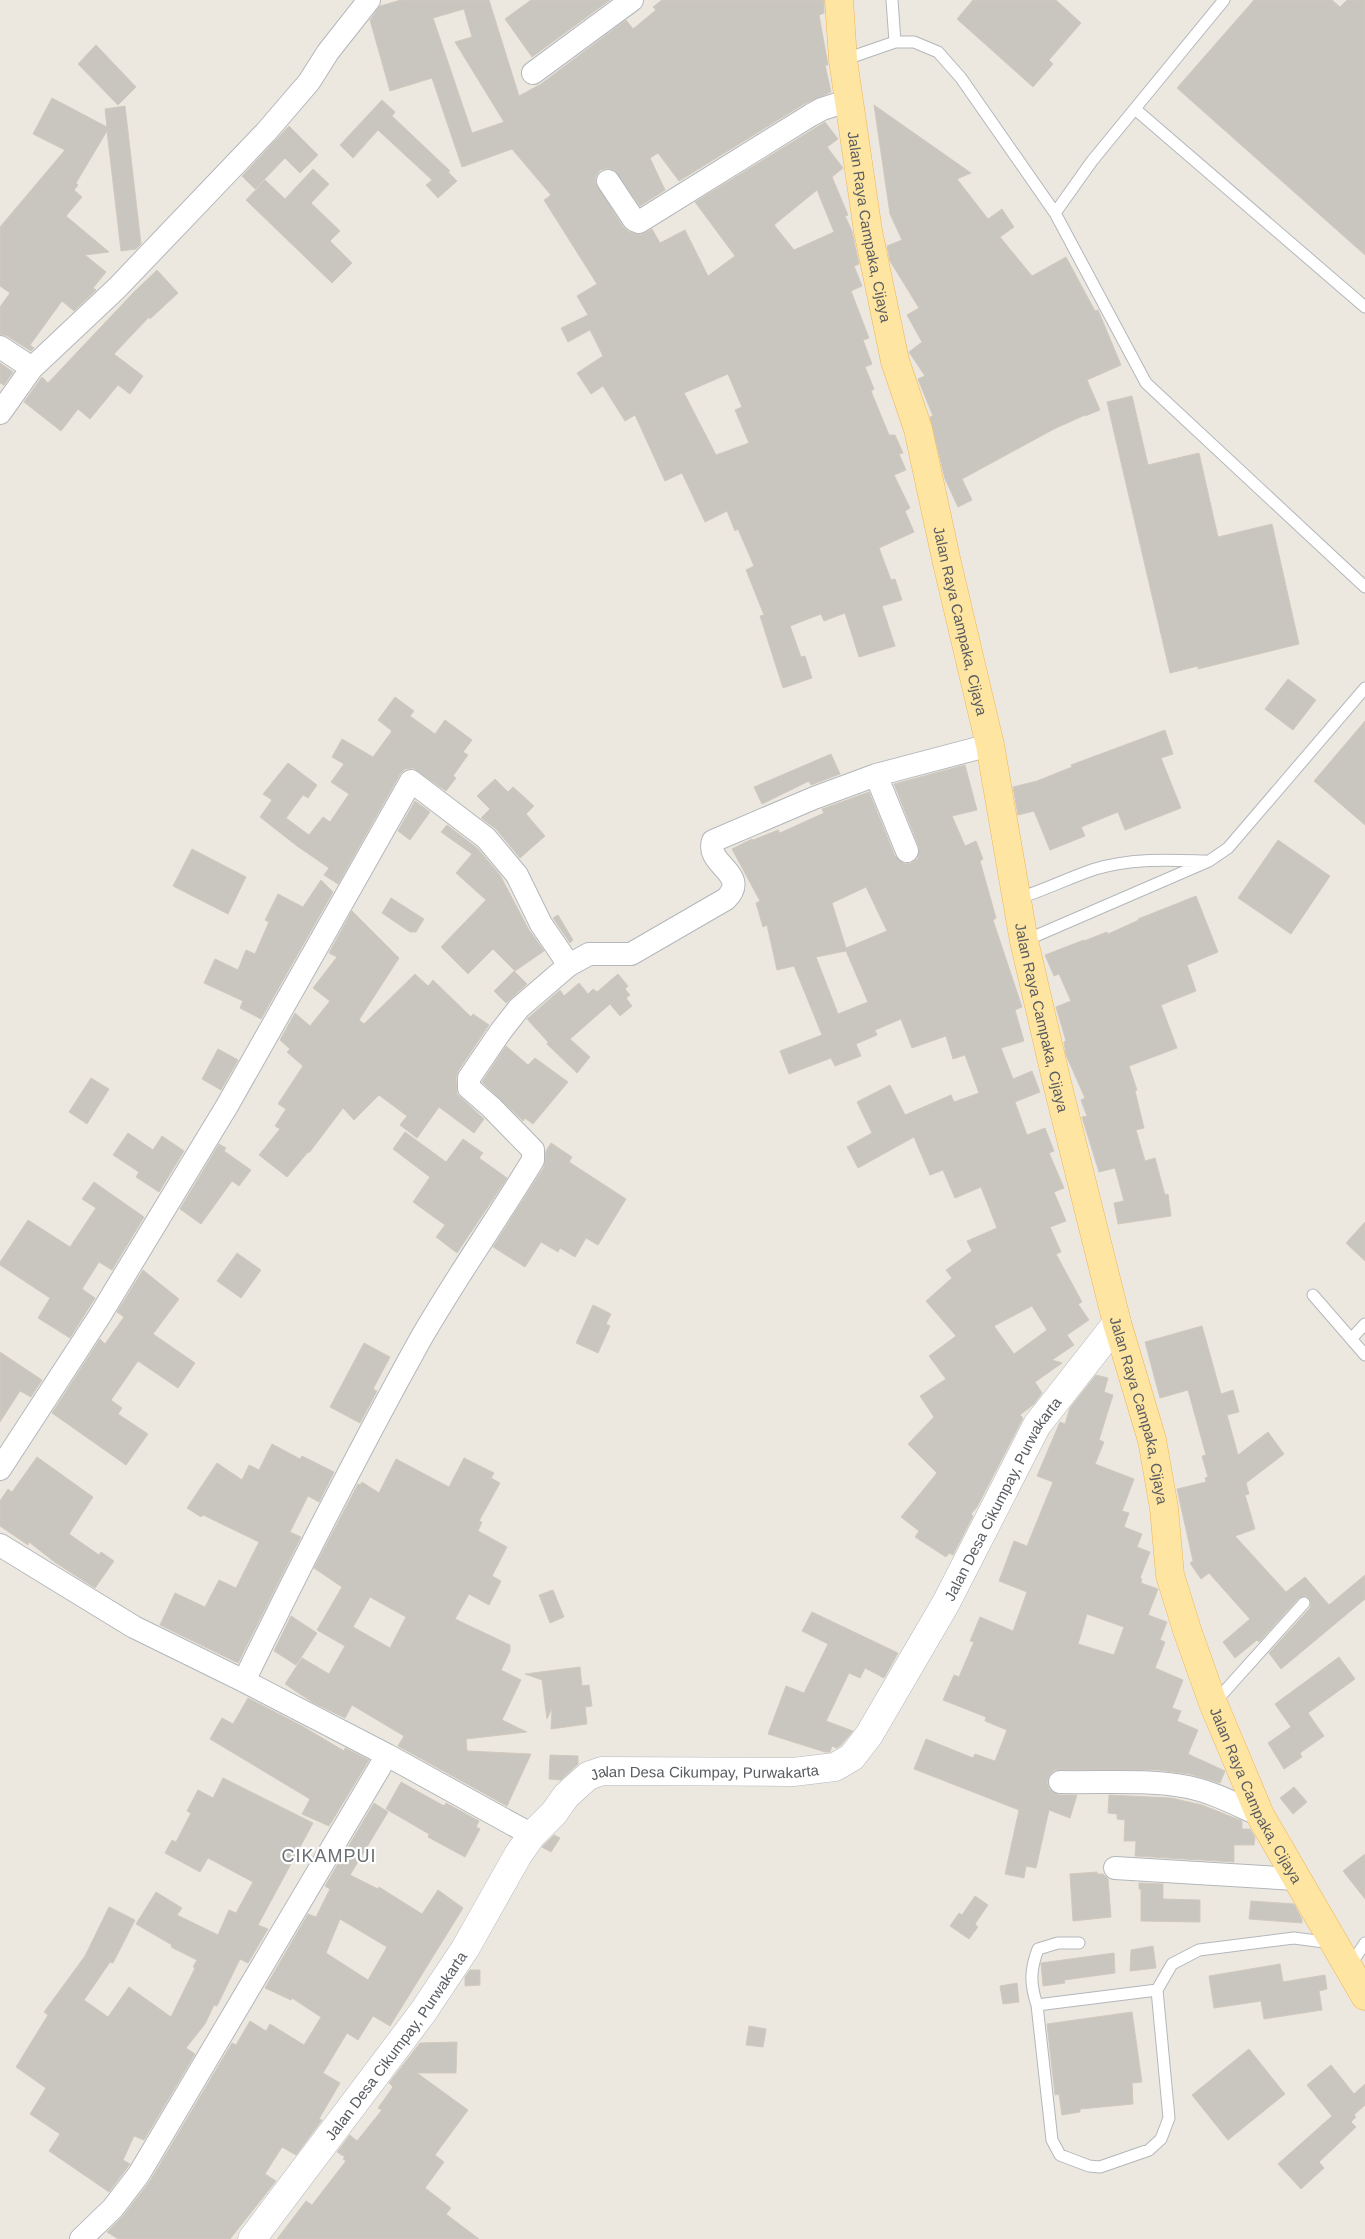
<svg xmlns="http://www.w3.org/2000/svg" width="1365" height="2239" viewBox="0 0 1365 2239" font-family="Helvetica,sans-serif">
<rect width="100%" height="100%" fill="#ece8e0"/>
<path fill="#c9c5bf" stroke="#d1c9be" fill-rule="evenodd" d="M401,0H489L519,96L541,84L626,20L633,29L656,10L653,7L662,0H824V13L819,15L828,65H825L831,92L804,104L679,181L658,153L650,158L665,190L640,206L614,170L608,168L600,170L596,176L595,182L623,227L629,232L641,235L652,229L660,243L685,230L708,276L735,256L695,202L825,122L838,139L827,147L843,168L832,177L848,215L845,216L852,231L859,264L854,266L862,286L851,291L869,338L863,340L872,364L865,367L874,389L871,391L889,435H895L903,453L899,454L906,470L894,475L910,508L905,511L914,532L879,548L891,580L895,579L902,600L882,606L895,646L859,657L845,613L824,621L821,614L790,626L801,657L805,656L812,678L783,688L760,616L764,615L746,570L754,566L738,529L735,531L727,511L705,522L682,473L665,481L635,415L625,421L603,386L591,394L577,373L603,356L590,330L568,342L561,328L588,315L577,296L597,284L544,200L551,195L512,149L462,167L432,78L390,91L370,20L380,6ZM464,9L472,37L455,42L504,122L472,133L433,18ZM817,190L834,232L794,250L774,225ZM728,374L742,407L735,410L749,443L716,455L684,393Z
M531,0H610L532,57L505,19Z
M973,0H1056L1081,23L1049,60L1053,64L1033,87L957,19Z
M1254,0H1332L1340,7L1347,0H1365V255L1177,88Z
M96,45L136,87L118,105L78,64Z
M52,98L107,127L105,109L125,106L141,244L136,249L121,251L107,131L76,183L78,185L74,190L82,197L66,216L109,252L85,255L106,272L93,288L96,290L74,311L62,301L30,345L34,348L31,351L7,336L0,334V307L10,293L0,286V227L65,150L33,134Z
M382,100L395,112L392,116L450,171L448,172L457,181L438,198L426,185L432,180L378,130L353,158L340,145Z
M874,105L971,173L957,179L988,219L1002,209L1014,227L1000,237L1032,276L1066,257L1095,311L1098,310L1121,365L1087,380L1100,410L1085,416V415L1054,429L962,479L972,500L958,507L945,479L930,417L933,416L918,379L925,376L909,352L922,342L907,315L919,308L890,261L887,246L902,240L890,214Z
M289,126L318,155L300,173L285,158L255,189L242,176Z
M313,169L329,184L311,203L340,231L330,241L352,263L332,283L246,200L265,180L285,199Z
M157,270L178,293L150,319L149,317L114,354L143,376L130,394L118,385L90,419L78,409L61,431L24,402L42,377L48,383L133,293Z
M0,363L13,372L4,385L0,383Z
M1132,396L1148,465L1199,453L1218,537L1272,524L1299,644L1198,669V666L1170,673L1107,402Z
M1288,679L1316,700L1293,730L1265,709Z
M395,697L414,711L410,716L435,734L445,720L472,740L463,752L468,755L453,776L456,778L446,791L413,768L405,769L400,774L338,884L324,875L329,868L297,846L260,817L272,800L263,794L288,763L317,785L308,798L303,795L286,818L309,835L323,817L330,822L349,794L331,782L344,764L332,757L342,739L373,757L392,731L378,720Z
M1365,721V825L1314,781Z
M1165,730L1173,754L1161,758L1181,808L1125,830L1118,812L1081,827L1085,836L1050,850L1034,811L1018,815L1013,787L1037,781L1072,767L1071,765Z
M831,754L840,774L811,785L809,781L762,804L754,787Z
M965,765L977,810L952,816L965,846L976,841L983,859L980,861L996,918L993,920L1022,1007L1015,1010L1024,1041L1001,1048L1013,1079L1032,1071L1040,1092L1015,1102L1027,1135L1045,1128L1054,1151L1049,1153L1064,1188L1054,1192L1066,1221L1050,1227L1061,1252L1056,1254L1082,1302L1078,1304L1089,1320L1067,1335L1074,1345L1052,1360L1062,1363L1035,1382L1042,1393L1034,1404L1020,1415L1023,1418L977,1507L971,1514L973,1516L953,1555L949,1553L946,1557L915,1537L919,1531L901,1517L937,1473L908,1444L934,1417L920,1396L946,1379L929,1356L956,1336L926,1301L952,1278L946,1270L972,1251L967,1241L997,1228L981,1187L955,1198L943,1170L930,1175L914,1137L858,1168L847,1147L872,1133L857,1102L890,1085L905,1115L951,1095L954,1102L979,1093L965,1055L953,1059L946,1036L912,1048L901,1019L875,1030L877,1035L856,1044L861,1056L835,1066L831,1058L789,1074L780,1051L822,1035L794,966L777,970L767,925L763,927L756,903L760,901L732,849L752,839L753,840L778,830L780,833L824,813L822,809L869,792L895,856L905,864L911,863L918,859L919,847L894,784ZM866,887L887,931L846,948L832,903ZM846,951L868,1002L838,1014L816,957ZM1032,1306L1047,1330L1014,1354L994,1326Z
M495,779L508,792L513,787L534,806L526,814L545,836L520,858L496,829L481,818L490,809L477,796Z
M415,801L430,812L410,840L398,831Z
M447,825L477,848L500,875L529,930L544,951L515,971L493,949L468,974L441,947L486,900L456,873L472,854L441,832Z
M1278,840L1330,876L1291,934L1238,898Z
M192,849L246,877L228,914L173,886Z
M321,880L333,892L261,1019L240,1008L243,1001L204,983L215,959L238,970L246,950L255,954L269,922L265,920L278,894L303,907Z
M1196,896L1218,952L1187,965L1196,991L1161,1005L1177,1048L1129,1066L1137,1090L1135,1091L1144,1128L1136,1130L1145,1161L1155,1158L1165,1195L1168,1194L1171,1216L1118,1224L1114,1203L1124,1201L1115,1168L1099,1172L1082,1117L1087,1116L1081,1100L1085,1098L1066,1055L1064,1042L1066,1041L1056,1007L1071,1001L1059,974L1054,976L1045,955L1084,940V941L1107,932L1108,934L1139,920L1138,919Z
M391,898L424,919L416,932H410L382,913Z
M352,911L399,958L359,1020L364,1024L415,974L428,986L433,980L471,1017L473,1014L489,1025L458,1071L456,1078L457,1094L484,1119L474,1133L439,1107L417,1138L400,1125L407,1116L379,1095L354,1120L343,1108L309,1153L308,1152L287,1177L259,1155L280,1129L275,1126L286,1109L278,1104L303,1066L287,1052L290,1049L280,1040L295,1013L310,1026L330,1001L313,988L337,957L329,953Z
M558,915L573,940L570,943L553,918Z
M514,971L527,984L506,1003L494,991Z
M618,974L628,986L625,989L630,995L626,998L632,1006L620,1016L610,1004L570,1039L590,1057L577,1073L547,1044L548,1042L527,1019L560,990L564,996L579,983L588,994L593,989L597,992Z
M506,1046L528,1065L535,1058L568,1082L533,1124L525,1118L523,1121L482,1082Z
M218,1049L238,1060L221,1090L202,1079Z
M91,1078L109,1089L87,1124L69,1112Z
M405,1132L446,1162L463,1139L483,1153L479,1158L507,1178L457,1253L436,1237L445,1225L413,1202L430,1177L393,1149Z
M128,1133L153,1150L162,1136L184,1151L159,1192L136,1177L139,1172L113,1155Z
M551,1143L572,1157L569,1162L626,1199L598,1245L586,1238L575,1257L560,1248L558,1252L541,1242L525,1267L493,1247L544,1167L546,1151Z
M219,1144L226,1148L224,1151L251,1170L239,1186L232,1181L201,1224L180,1209Z
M94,1182L144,1217L112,1270L99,1262L82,1289L95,1298L70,1338L38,1318L50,1298L0,1265V1262L28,1220L70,1247L96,1208L82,1199Z
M1365,1222V1261L1346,1243Z
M237,1253L261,1270L241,1298L217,1281Z
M143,1270L179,1299L153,1334L195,1363L178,1388L138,1361L111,1400L122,1408L118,1414L148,1434L126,1465L52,1413L100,1339L105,1344L124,1317L117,1312Z
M593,1305L611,1314L606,1324L610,1326L598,1353L576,1343Z
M1202,1326L1221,1394L1233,1390L1239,1412L1227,1415L1238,1455L1268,1432L1284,1454L1246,1483L1249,1494L1245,1495L1255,1529L1235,1536L1286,1592L1305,1577L1329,1605L1365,1575V1599L1281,1669L1269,1653L1310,1608L1311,1604L1309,1598L1305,1596L1299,1598L1259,1642L1257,1640L1235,1658L1223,1642L1250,1619L1209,1573L1201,1579L1190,1563L1193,1561L1177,1489L1206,1482L1205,1478L1208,1477L1202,1456L1206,1455L1188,1390L1160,1398L1145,1342Z
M364,1343L390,1357L373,1389L377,1391L360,1423L330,1407Z
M0,1352L42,1380L31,1397L20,1391L0,1422Z
M1096,1375L1108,1378L1104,1392L1113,1395L1099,1440L1104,1442L1095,1464L1134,1479L1122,1511L1129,1513L1124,1527L1142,1534L1137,1547L1150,1552L1140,1578L1142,1579L1141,1583L1158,1589L1148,1615L1167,1622L1160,1640L1165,1642L1155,1668L1183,1680L1172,1708L1181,1711L1177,1721L1198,1730L1188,1754L1225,1771L1220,1783L1190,1774L1158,1770H1054L1049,1776L1047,1782L1049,1789L1059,1795H1077L1070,1818L1049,1810L1036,1868L1026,1866L1024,1878L1005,1874L1019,1810L914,1769L926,1739L973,1758L975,1754L995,1761L1007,1730L985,1721L986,1717L943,1700L954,1675L959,1677L974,1642L970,1641L980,1617L1013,1631L1027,1592L999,1581L1014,1541L1027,1546L1053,1482L1037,1476L1060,1422L1065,1424L1070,1408ZM1087,1614L1124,1627L1114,1655L1078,1644Z
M272,1444L300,1459L302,1456L334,1472L319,1502L308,1496L290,1532L301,1537L238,1663L160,1625L175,1593L205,1607L219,1580L236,1588L259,1542L203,1515L201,1517L187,1508L217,1463L242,1480L249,1465L259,1470Z
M37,1457L93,1497L69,1534L99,1555L101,1552L114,1561L95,1588L56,1563L29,1542L28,1545L0,1526V1501L8,1489L12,1492Z
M464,1458L494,1473L491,1478L500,1483L479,1521L482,1522L478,1531L507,1547L492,1576L501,1581L489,1605L469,1594L455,1619L510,1645V1651L501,1670L521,1680L502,1720L527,1732L466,1739L467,1751L531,1754L507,1806L398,1746L404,1736L352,1705L345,1718L312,1702L285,1684L302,1658L329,1674L345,1646L317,1630L342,1587L314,1568L358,1484L360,1485L362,1482L379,1493L396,1459L449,1487ZM370,1597L406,1617L390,1648L353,1627Z
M553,1590L564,1617L550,1623L539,1595Z
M812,1612L898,1653L884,1678L865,1668L860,1678L849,1673L826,1721L853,1731L841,1745L837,1748L832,1746L830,1752H825L768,1734L786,1686L804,1693L828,1644L802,1631Z
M291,1616L317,1633L296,1665L274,1651Z
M1339,1657L1355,1679L1308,1713L1324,1736L1300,1753L1302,1757L1284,1769L1268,1743L1291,1727L1275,1704Z
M580,1667L582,1686L589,1685L592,1706L585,1707L587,1724L551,1729L552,1708L547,1719L542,1680L525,1674Z
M248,1698L302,1726L344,1751L345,1748L369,1760L329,1826L302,1814L310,1799L210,1739L222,1718L233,1724Z
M550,1755L578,1756V1764L561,1780L549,1779Z
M223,1778L313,1823L258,1925L268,1929L248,1963L240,1959L217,2006L214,2005L205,2024L186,2048L195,2054L144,2140L134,2136L123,2160L130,2164L109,2192L49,2151L60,2134L30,2114L46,2088L16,2067L48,2015L44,2012L85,1956L109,1907L135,1920L113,1963L110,1962L84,2000L108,2017L129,1987L171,2017L195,1968L193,1967L197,1960L171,1947L172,1945L136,1924L156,1892L182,1908L177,1915L218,1935L229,1910L236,1913L253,1882L208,1858L200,1872L165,1853L172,1840L176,1842L191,1813L187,1811L198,1790L213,1798Z
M401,1782L444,1806L446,1803L479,1821L476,1827L480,1829L465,1857L428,1837L429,1834L386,1809Z
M1294,1787L1307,1802L1293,1814L1280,1798Z
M1109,1795L1171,1798L1202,1805L1242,1821V1829H1250L1255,1837L1254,1845H1234V1862L1135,1856L1136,1841H1124L1125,1820L1117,1819V1814L1108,1813Z
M374,1803L388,1812L350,1875L378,1889L379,1887L422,1914L438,1890L463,1908L390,2026L373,2016L358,2040L347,2033L323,2073L340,2083L319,2119L322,2120L296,2155L282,2147L265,2174L276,2181L230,2239H118L107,2232L123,2216L150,2181L232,2043L236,2045L250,2021L266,2031L270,2024L304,2045L321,2017L292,1998L291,2000L265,1988L308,1914L316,1917L330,1889L325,1886ZM340,1919L387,1947L368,1980L326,1953Z
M554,1835L560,1838L551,1852L542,1847Z
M1365,1854V1899L1343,1871Z
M1097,1872V1874H1103L1108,1879L1111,1917L1073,1921L1070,1874Z
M1139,1883L1163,1884V1899L1200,1900V1922L1141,1921V1889H1139Z
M975,1896L988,1905L975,1924L978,1927L969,1939L950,1926L959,1913L962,1915Z
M1251,1901L1294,1904L1302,1919V1923L1249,1919Z
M1153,1946L1156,1968L1130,1971L1131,1950Z
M1114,1953L1115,1973L1064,1980L1065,1983L1043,1986L1041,1963Z
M1280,1964L1283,1982L1325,1975L1327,1989L1319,1991L1322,2010L1264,2019L1261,2001L1214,2008L1209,1976Z
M470,1970H480V1985L465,1986V1977Z
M1017,1983L1019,2002L1003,2004L1000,1986Z
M1132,2012L1142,2082L1132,2083L1133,2104L1080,2109V2112L1062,2115L1059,2094L1055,2095L1047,2024Z
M749,2026L766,2029L763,2047L746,2045Z
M457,2042L456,2073H417L468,2110L435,2155L444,2162L425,2188L451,2208L446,2214L479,2239H277L306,2201L312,2205L346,2161L343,2159L345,2157L337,2152L350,2135L357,2141L382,2110L378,2108L393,2087L389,2083L420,2043Z
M1249,2049L1285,2094L1228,2140L1192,2095Z
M1331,2065L1354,2094L1365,2084V2105L1354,2115L1356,2117L1351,2122L1356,2127L1319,2162L1324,2168L1301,2189L1278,2164L1332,2116L1307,2085Z"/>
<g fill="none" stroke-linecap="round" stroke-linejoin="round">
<g stroke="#b3b7bb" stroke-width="13">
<path id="lane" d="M892,0L895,42
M843,60L895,42H914L938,52L961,78L1055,213L1146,383L1365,587
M1135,109L1365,307
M1055,213L1092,161L1224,0
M1016,899C1043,891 1068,878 1095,869C1132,858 1167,860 1205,861
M1024,941L1209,861L1228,848L1365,688
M1313,1295L1365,1355
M1351,1339L1365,1324
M1215,1702L1304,1603
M1079,1943H1058L1038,1949C1030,1970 1030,1984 1037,2005L1052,2140L1060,2155L1089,2166L1100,2167L1149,2150L1161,2139L1169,2118L1157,1990L1172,1964L1199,1950L1294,1938L1332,1943
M1349,1967L1365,1943
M1037,2005L1157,1990"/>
</g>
<g stroke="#b3b7bb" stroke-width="24">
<path id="street" d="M533,73L632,0
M608,181L634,220L639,222L811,115L822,109L850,100
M0,347L32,368
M0,413L32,368L117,288L266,132L309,82L328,52L369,0
M876,775L907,851
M0,1469L99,1317L227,1106L411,781L486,838L517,875L541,924L569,965
M0,1545L134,1627L244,1681L387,1755L532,1835
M244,1681C300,1566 358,1452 420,1340C455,1279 496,1221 533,1160V1150L491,1107L469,1088V1078L501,1031L519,1008L569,965L589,954H631L726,899C751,874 705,865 713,841L814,798L876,775L990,745
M1060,1782C1101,1783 1148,1779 1188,1787C1213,1792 1237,1805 1260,1815
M1115,1868L1296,1879
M81,2239L113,2208L139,2174L387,1755"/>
</g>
<g stroke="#b2b6bb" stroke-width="29">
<g id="secondary">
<path id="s1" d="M252,2239L423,2012L465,1949L518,1855L532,1835L554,1813L566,1796L588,1776L602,1771L793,1772L835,1767L852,1757L869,1735L946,1603L1037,1425L1117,1323"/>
</g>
</g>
<g stroke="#f1b353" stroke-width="29">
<g id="primary">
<path id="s2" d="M839,0L843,60L868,231L895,361L918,429L947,563L990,745L1024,941L1058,1087L1117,1323L1152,1440L1164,1508L1170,1575L1187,1630L1213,1703L1260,1815L1365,1996"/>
</g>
</g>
<use href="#lane" stroke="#fff" stroke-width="11"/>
<use href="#street" stroke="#fff" stroke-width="22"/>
<use href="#secondary" stroke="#fff" stroke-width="28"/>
<use href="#primary" stroke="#ffe5a2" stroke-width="28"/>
</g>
<g text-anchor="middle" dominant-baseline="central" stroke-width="4.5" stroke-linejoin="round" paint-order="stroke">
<g font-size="15" fill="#595d61" stroke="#fff">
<text stroke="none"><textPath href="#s2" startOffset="229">Jalan Raya Campaka, Cijaya</textPath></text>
<text stroke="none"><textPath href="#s2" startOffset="634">Jalan Raya Campaka, Cijaya</textPath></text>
<text stroke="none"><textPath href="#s2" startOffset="1039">Jalan Raya Campaka, Cijaya</textPath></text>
<text stroke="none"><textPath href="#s2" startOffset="1444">Jalan Raya Campaka, Cijaya</textPath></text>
<text stroke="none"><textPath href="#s1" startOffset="1141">Jalan Desa Cikumpay, Purwakarta</textPath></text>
<text stroke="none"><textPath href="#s1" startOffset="691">Jalan Desa Cikumpay, Purwakarta</textPath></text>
<text stroke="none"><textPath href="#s2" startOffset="1849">Jalan Raya Campaka, Cijaya</textPath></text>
<text stroke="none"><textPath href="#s1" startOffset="241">Jalan Desa Cikumpay, Purwakarta</textPath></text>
</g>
<g font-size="18" letter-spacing="1" fill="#6a7073" stroke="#fff">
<text x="329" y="1856">CIKAMPUI</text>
</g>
</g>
</svg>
